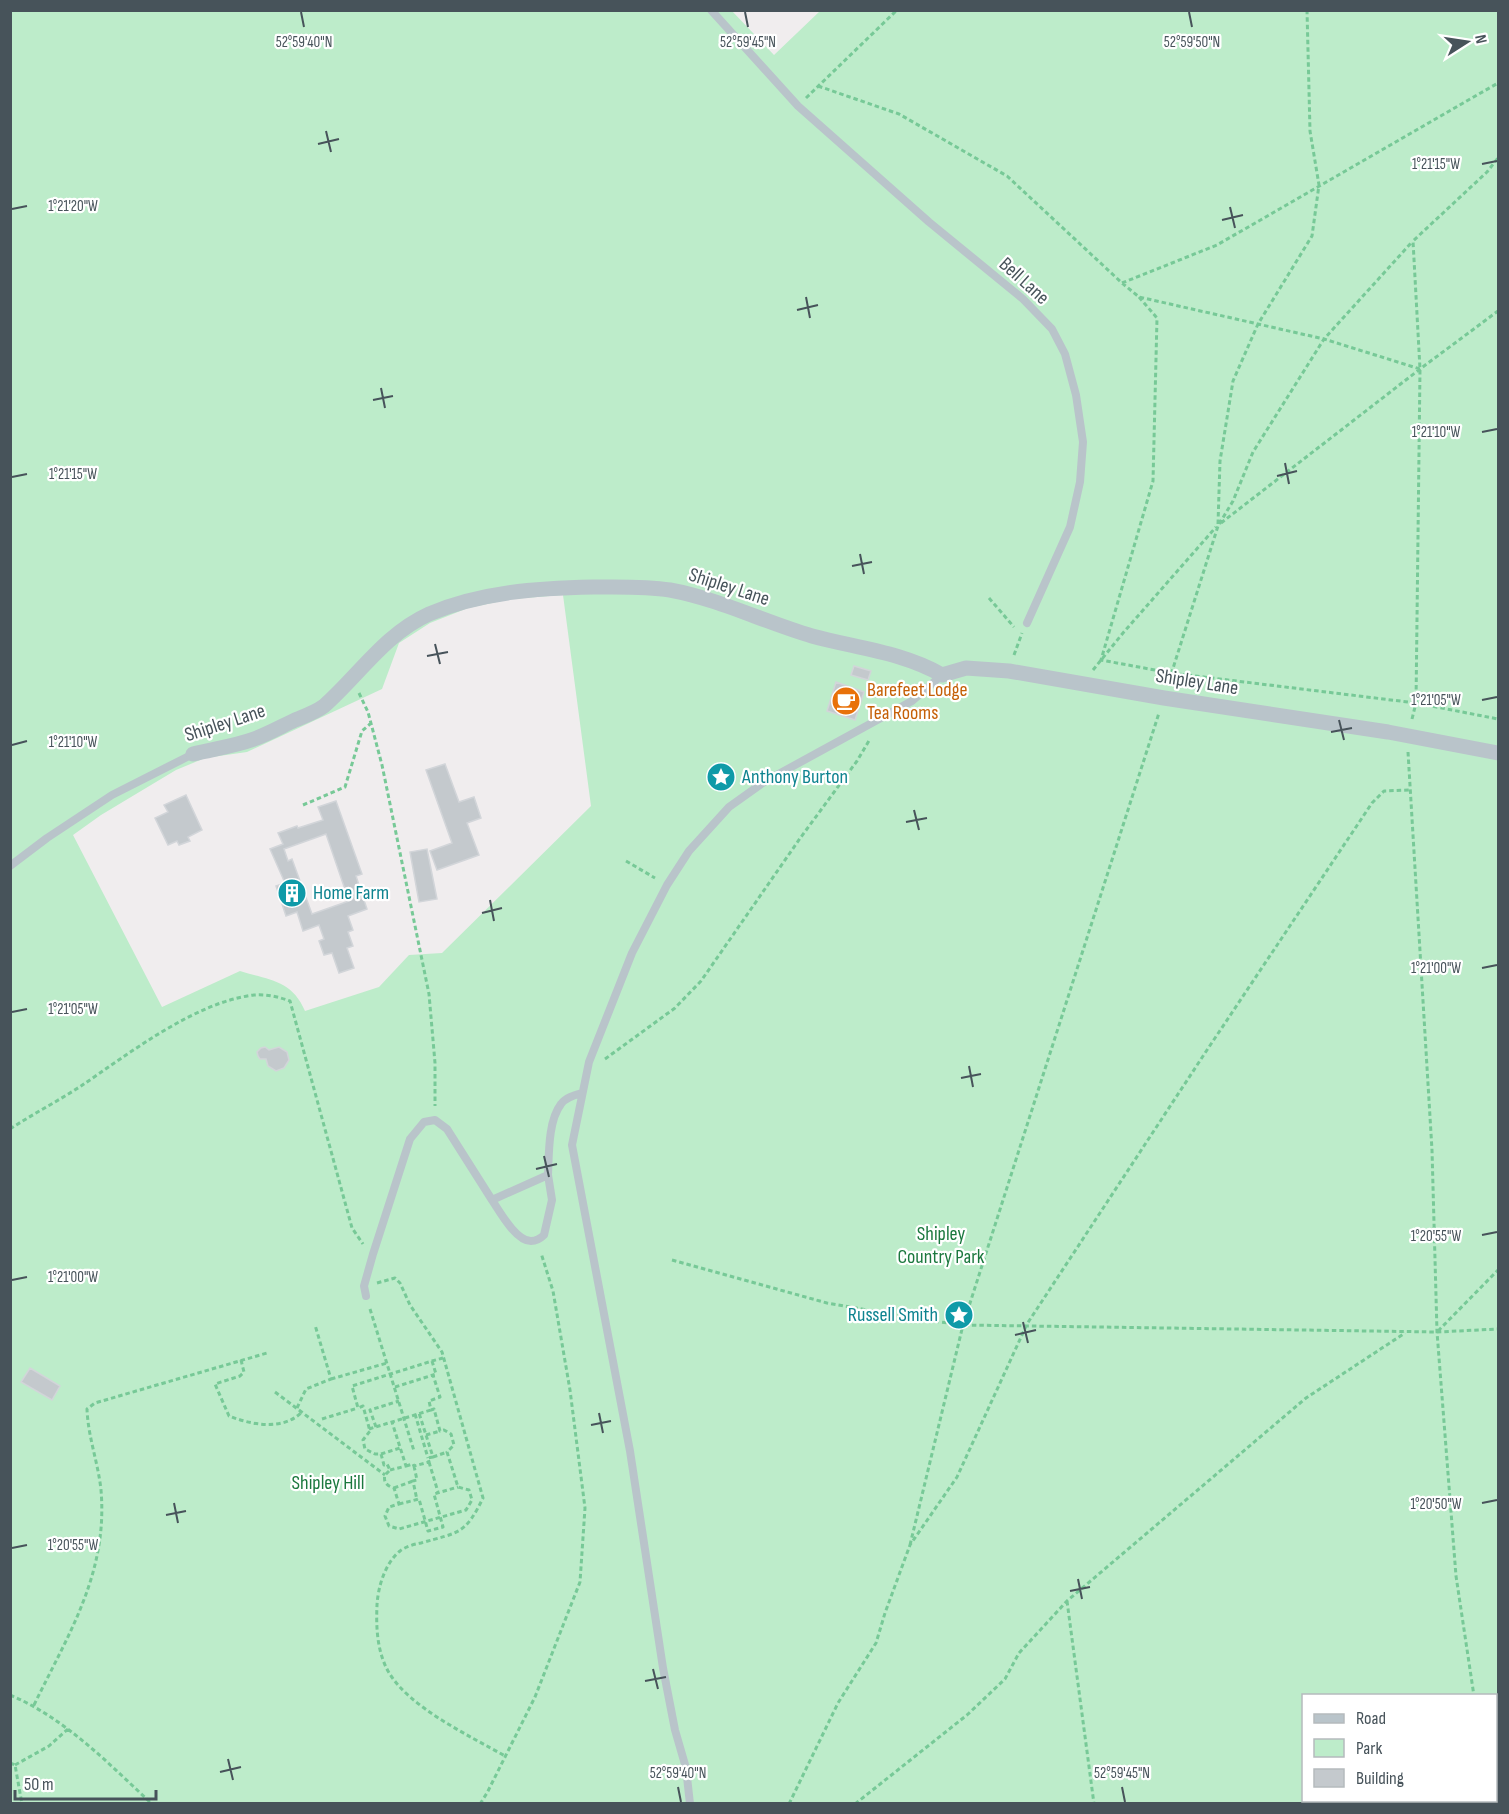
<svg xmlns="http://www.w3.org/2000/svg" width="1509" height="1814" viewBox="0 0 1509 1814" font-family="'Sofia Sans Condensed',sans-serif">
<rect width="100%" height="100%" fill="#f0edee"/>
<path fill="#bdecca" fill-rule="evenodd" d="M11,11H732L774,55L820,11H1498V1803H11ZM563,595L591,806L442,953L409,955L379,987L305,1011C292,980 269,980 240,971L162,1007L73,835L101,815L176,770L205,758L247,752L382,689L399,643L430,623L468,608L511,599ZM1304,1696H1496V1800H1304Z"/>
<path fill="#c4c9cd" stroke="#d2d5d9" stroke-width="1.5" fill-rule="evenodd" d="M854,666L871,671L868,680L851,675Z
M836,682L864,692L855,720L827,711Z
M445,764L459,802L474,797L481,818L467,823L479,855L437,870L430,851L452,843L426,770Z
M186,795L202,830L188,837L190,841L179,845L177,841L168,845L155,818L168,812L164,805Z
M336,801L362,874L356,876L367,909L348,916L353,930L348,932L353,946L347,948L354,968L339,973L332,953L324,955L319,941L324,939L319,925L303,931L297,912L286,916L276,886L285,883L270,849L283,844L278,833L297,826L298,828L323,820L318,807ZM326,834L349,901L312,914L292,859L288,861L284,849Z
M427,849L437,899L419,902L410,852Z
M265,1047L269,1050L279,1047L287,1052L289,1060L284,1068L276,1071L268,1066L266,1059H260L258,1056L257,1052L261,1048Z
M30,1368L60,1386L52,1400L21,1382Z"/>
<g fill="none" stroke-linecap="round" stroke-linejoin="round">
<path stroke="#77c997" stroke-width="3" stroke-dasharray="4.5 3" stroke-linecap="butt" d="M818,86L899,114L1007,176L1122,283L1139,297L1324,339L1420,369
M806,98L897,10
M1122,283L1217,245L1498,83
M1139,297L1157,318L1153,481L1101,660L1171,673L1416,703L1498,719
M1221,523L1420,369L1498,311
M1218,524L1220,461L1233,381L1258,324L1312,236L1319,185L1310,131L1307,10
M989,598L1014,627
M1014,655L1022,633
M1093,670L1123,633L1216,527
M1169,681L1218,526L1233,501L1253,452L1324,339L1412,242
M359,693L368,712L382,765L429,994L435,1063V1106
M1412,719L1416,703L1420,369L1413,241L1487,172L1498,158
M1408,752L1432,1150L1437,1332L1456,1576L1474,1696
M303,805L345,787L362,731L370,724
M626,861L655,878
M605,1059L675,1008L701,981L801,837L857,761L870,739
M10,1129C33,1114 58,1101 81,1086C130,1053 195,1002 254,995C267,994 279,997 290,1001L352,1228L363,1244
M672,1260L827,1303L919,1319L963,1325L1437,1332L1498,1329
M377,1283L395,1278L400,1283L410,1305L442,1352L483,1498C465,1535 459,1532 421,1543C414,1544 405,1547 400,1551C385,1563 378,1587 377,1605C376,1627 377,1651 388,1671C408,1707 470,1736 505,1756
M370,1309L414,1451
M1438,1331L1498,1270
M241,1360L244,1372L240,1376L215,1384L229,1416C252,1425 283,1431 302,1412
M432,1361L436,1374L433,1375L440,1397L429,1401L431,1410L434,1409L440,1431L444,1430L451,1434L454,1445L447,1452L458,1487L469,1490L472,1500L466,1510L399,1529L389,1526L385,1516L389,1507L399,1504L394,1488C387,1486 383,1482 385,1475L390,1470L387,1464L384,1465L381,1454H375L365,1449L363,1440L370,1431L363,1406L358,1408L352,1386L432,1361L443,1358
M331,1379L387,1363
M395,1387L433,1375
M275,1392L385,1475
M297,1408L306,1389L331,1379L315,1325
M415,1414L428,1458
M322,1419L358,1408
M376,1427L370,1410L399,1401
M369,1429L431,1410
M426,1435L440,1431
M381,1454L400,1448
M433,1457L447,1452
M429,1462L438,1492
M406,1466L413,1464L414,1466L429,1462L428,1458L433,1457L419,1413
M414,1466L417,1480L413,1481L417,1500
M390,1470L406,1466L392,1422
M394,1488L413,1481
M399,1504L419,1499L428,1531L443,1527L434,1494L458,1487
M910,1545L963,1325L1159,713
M1067,1601L1094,1804
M10,1695C65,1718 109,1764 152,1804
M34,1705C69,1633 108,1573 101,1490C98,1462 88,1437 87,1409L95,1403L267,1353
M1496,1730L1498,1731
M10,1763L15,1765L22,1804
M15,1765L49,1746L68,1729
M480,1804L487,1793L535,1697L580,1582L585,1508L570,1390L553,1291L541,1253
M789,1804L838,1703L876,1643L885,1613L910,1545L957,1477L1027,1324L1207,1050L1372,803L1384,791L1409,790
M855,1804L967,1715L1005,1679L1019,1653L1067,1601L1306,1398L1405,1333
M1477,1804V1800"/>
<path stroke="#b9c4ca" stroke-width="8" d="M711,10L798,106L929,222L1023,299L1052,329L1065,354L1076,395L1083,442L1080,482L1070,527L1027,623
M10,866L47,838L112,795L193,754
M492,1200C500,1212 516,1241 531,1241C536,1241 541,1238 544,1235L552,1200L548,1175
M366,1296L364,1286L373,1254L410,1139L424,1122L435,1120L447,1129L492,1200L548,1175C549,1154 548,1121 561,1104C566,1097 575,1095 582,1093
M690,1804L686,1768L675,1730L663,1668L630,1451L572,1145L589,1062L632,953L667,885L689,851L729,807L764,782L912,701L942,675"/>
<path stroke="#b9c4ca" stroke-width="15" d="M193,754C213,749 235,746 254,739C268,734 282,726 295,720C305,716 316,712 324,706C359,675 385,634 429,614C480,592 538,588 593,587C619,587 645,586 670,590C719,599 764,622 812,636C856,648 902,652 942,675L966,668L1009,671L1164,698L1388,732L1498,753"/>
</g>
<path fill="none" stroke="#47535a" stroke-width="2" d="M301,12L304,27M745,12L748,27M1189,12L1192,27M326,131L331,152M318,144L339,139M1482,164L1497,161M1230,207L1235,228M12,209L27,206M1222,220L1243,215M806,297L810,318M797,310L818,305M381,388L385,408M373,400L393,396M1482,432L1497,429M1285,463L1289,484M1277,476L1297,471M12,477L27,474M860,554L864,574M852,566L872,562M435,644L440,664M427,656L448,652M1482,700L1497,697M1339,720L1344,740M1331,732L1352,728M12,745L27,741M914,810L919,830M906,822L927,818M490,900L494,921M482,913L502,908M1482,968L1497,965M12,1012L27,1009M969,1066L973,1087M961,1078L981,1074M544,1156L549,1177M536,1169L557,1164M1482,1235L1497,1232M12,1280L27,1277M1023,1322L1028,1343M1015,1335L1036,1330M599,1413L603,1433M591,1425L611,1421M174,1503L178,1523M1482,1503L1497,1500M166,1515L186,1511M12,1548L27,1545M1078,1579L1082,1599M1070,1591L1090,1587M653,1669L658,1689M645,1681L666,1677M228,1759L233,1780M220,1772L241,1767M678,1787L681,1802M1122,1787L1125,1802"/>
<defs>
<g id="cafe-disc" transform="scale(1.5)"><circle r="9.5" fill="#e8710a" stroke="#fff"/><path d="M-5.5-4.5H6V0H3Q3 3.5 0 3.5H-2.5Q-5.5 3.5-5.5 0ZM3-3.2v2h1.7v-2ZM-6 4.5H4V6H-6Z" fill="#fff"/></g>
<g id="sight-disc" transform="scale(1.5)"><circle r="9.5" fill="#0f9aa8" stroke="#fff"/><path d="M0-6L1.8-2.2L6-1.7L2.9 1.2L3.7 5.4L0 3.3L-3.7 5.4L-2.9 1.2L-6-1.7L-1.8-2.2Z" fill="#fff"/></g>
<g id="building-disc" transform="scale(1.5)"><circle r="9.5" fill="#0f9aa8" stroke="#fff"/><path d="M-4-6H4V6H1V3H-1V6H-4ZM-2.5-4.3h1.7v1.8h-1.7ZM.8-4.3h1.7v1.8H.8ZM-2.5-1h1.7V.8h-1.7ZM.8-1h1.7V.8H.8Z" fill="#fff"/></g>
</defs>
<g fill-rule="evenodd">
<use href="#cafe-disc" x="846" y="701"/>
<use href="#sight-disc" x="721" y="777"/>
<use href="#building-disc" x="292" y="893"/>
<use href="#sight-disc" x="959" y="1315"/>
</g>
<g text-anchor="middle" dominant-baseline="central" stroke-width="4.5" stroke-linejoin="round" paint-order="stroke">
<g font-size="20" fill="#47535a" stroke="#fff">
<text transform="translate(1024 281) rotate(42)">Bell Lane</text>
<text transform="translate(729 587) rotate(18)">Shipley Lane</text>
<text transform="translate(1197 682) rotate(9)">Shipley Lane</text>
<text transform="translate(225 723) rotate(-18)">Shipley Lane</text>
</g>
<g font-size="20" fill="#c56008" stroke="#fff" text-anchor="start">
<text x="867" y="690">Barefeet Lodge<tspan x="867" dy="23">Tea Rooms</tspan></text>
</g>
<g font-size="20" fill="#0d838f" stroke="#fff" text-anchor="start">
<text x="742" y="777">Anthony Burton</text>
<text x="313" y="893">Home Farm</text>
<text x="938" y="1315" text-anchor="end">Russell Smith</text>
</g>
<g font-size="20" fill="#1b783e" stroke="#fff">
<text x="941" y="1234">Shipley<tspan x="941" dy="23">Country Park</tspan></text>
<text x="328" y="1483">Shipley Hill</text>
</g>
</g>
<g font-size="15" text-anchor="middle" fill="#47535a" stroke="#fff" stroke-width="4.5" stroke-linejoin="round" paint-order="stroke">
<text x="304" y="47">52°59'40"N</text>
<text x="748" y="47">52°59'45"N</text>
<text x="1192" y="47">52°59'50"N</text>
<text x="1436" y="169">1°21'15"W</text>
<text x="73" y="211">1°21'20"W</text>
<text x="1436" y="437">1°21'10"W</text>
<text x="73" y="479">1°21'15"W</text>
<text x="1436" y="705">1°21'05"W</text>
<text x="73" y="747">1°21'10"W</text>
<text x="1436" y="973">1°21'00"W</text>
<text x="73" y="1014">1°21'05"W</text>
<text x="1436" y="1241">1°20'55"W</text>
<text x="73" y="1282">1°21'00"W</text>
<text x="1436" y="1509">1°20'50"W</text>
<text x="73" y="1550">1°20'55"W</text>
<text x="678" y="1778">52°59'40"N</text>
<text x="1122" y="1778">52°59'45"N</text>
</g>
<rect width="1509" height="1814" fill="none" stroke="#47535a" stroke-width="24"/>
<rect x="1302" y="1694" width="195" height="108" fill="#ffffff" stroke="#b5babd" stroke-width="1.5"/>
<rect x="1314" y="1714" width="30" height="9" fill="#b9c4ca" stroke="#b5babd" stroke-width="1.5"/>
<text x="1356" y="1724" font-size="18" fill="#47535a">Road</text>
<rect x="1314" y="1739" width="30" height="18" fill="#bdecca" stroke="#b5babd" stroke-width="1.5"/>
<text x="1356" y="1754" font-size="18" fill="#47535a">Park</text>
<rect x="1314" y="1769" width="30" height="18" fill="#c4c9cd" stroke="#b5babd" stroke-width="1.5"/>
<text x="1356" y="1784" font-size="18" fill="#47535a">Building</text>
<g transform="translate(1467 42) rotate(78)" stroke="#ffffff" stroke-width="4.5" paint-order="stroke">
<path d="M0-4.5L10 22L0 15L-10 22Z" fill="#47535a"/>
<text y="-9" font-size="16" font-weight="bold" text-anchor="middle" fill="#47535a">N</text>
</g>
<path d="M15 1790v9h141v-9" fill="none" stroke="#47535a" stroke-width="3"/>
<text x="24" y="1790" font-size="18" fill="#47535a" stroke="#ffffff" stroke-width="4.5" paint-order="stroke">50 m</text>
</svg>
